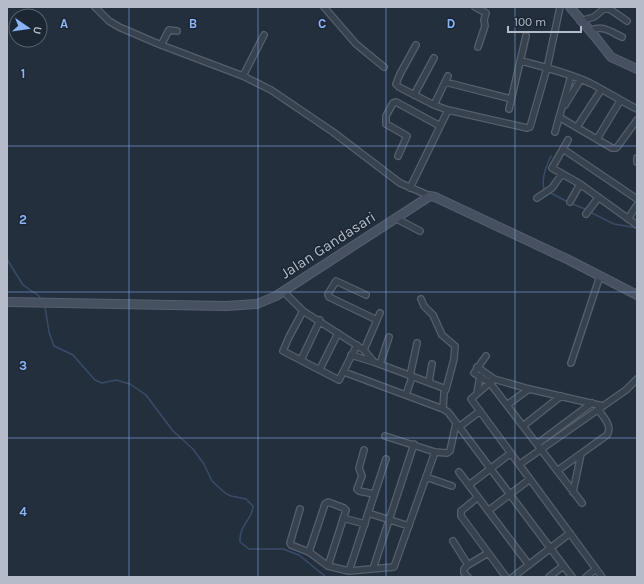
<svg xmlns="http://www.w3.org/2000/svg" width="644" height="584" viewBox="0 0 644 584" font-family="Karla,sans-serif">
<rect width="100%" height="100%" fill="#242f3e"/>
<g fill="none" stroke-linecap="round" stroke-linejoin="round">
<path stroke="#394c67" stroke-width="1.5" d="M546,190L544,189C541,178 546,166 551,156
M549,192L564,200L587,210
M590,212L614,224L637,228
M7,257L8,261L23,285L39,296L41,300
M45,307L49,332L54,346L73,355L95,380L102,383L116,380L130,384L146,395L173,431L193,449L204,464L212,481L225,493L231,496L246,499L253,506C253,519 239,524 240,542L249,549H283L299,555L326,577"/>
<g stroke="#565f6c" stroke-width="8">
<path id="street" d="M95,7L109,21L119,27L161,45L243,76L271,90L333,132L400,183L430,196
M324,7L356,44L384,67
M475,7L486,13L484,20L485,26L478,47
M580,21L594,17L605,8L611,10L627,21
M590,31C602,24 611,32 622,37
M161,45L169,30L177,31
M521,61C545,67 568,73 590,83C606,91 621,101 637,109
M243,76L264,35
M445,82L511,99
M414,95L434,58
M434,105L448,76
M565,105L581,79
M509,109L526,36
M448,110L527,128L530,127L547,68L560,7
M559,117L612,148H616L618,146L637,120
M577,127L601,90
M555,132L571,76
M597,139L620,101
M568,140L552,168L580,184L637,225
M563,149L637,199
M398,156L407,136L386,124V116L393,103L396,102L440,126
M637,158V162
M410,188L448,110L434,105L399,87L396,84L400,74L416,45
M537,198L552,188L562,174
M570,202L580,184
M586,214L598,198
M395,218L420,231
M628,219L637,205
M283,291L303,311L364,350L374,362L446,389
M366,295L336,281L328,294L329,297L377,320
M421,299L424,306L433,315L442,335L455,346L454,359L446,389L444,393L443,409L448,412L572,577
M303,311L289,337L283,351L339,380L357,345
M364,350L380,313
M351,355L374,362
M486,356L474,373L490,383L582,503
M301,360L320,320
M571,363L600,276
M380,364L389,337
M477,367L494,379
M320,369L338,333
M344,372L443,409
M410,376L417,343
M429,382L432,364
M477,393L480,376
M406,395L412,377
M507,405L529,389
M523,426L561,396
M459,427L480,411
M385,436L435,452L447,453L450,451L456,423
M537,444L592,403
M364,450L359,468L362,476L357,489L359,491L374,494
M520,464L626,390L637,379
M557,471L607,435C613,426 603,417 598,409
M459,472L529,565
M426,477L452,486
M469,485L511,453
M573,492L581,454
M478,497L461,511V516L506,577
M300,509L290,543L291,545L309,552L328,566L349,571L394,567L435,452
M488,511L530,479
M368,513L409,526
M343,518L365,524
M453,541L468,565
M309,552L325,504L328,502L344,508L346,510L328,566
M373,569L414,444
M349,571L386,459
M468,577L464,573V569L468,565L488,553
M513,577L570,533
M549,577L563,566
M586,577L596,569
M602,577L471,399L494,379L529,389L603,406"/>
</g>
<g stroke="#565f6c" stroke-width="10">
<path id="secondary" d="M570,7L597,39L611,57L637,69
M7,302L226,306L257,304L276,296L430,196L435,197L569,260L637,295"/>
</g>
<use href="#street" stroke="#38414e" stroke-width="5.5"/>
<use href="#secondary" stroke="#465061" stroke-width="8"/>
</g>
<path fill="none" stroke="#8ab4f8" stroke-width="1" stroke-opacity="0.55" d="M129,7V577M258,7V577M386,7V577M515,7V577M7,146H637M7,292H637M7,438H637"/>
<g text-anchor="middle" dominant-baseline="central" stroke-width="3" stroke-linejoin="round" paint-order="stroke">
<g font-size="15" fill="#b4bcc9" stroke="#1d2633">
<text transform="translate(328 245) rotate(-33)">Jalan Gandasari</text>
</g>
</g>
<g font-size="13" text-anchor="middle" font-weight="bold" fill="#8ab4f8" stroke="#1d2633" stroke-width="3" stroke-linejoin="round" paint-order="stroke">
<text x="64" y="28">A</text>
<text x="193" y="28">B</text>
<text x="322" y="28">C</text>
<text x="451" y="28">D</text>
<text x="23" y="78">1</text>
<text x="23" y="224">2</text>
<text x="23" y="370">3</text>
<text x="23" y="516">4</text>
</g>
<rect width="644" height="584" fill="none" stroke="#b4bcc9" stroke-width="16"/>
<g transform="translate(28 28) rotate(103)"><circle r="19" fill="#1d2633" stroke="#59626f"/>
<path d="M0-3L7 15L0 10L-7 15Z" fill="#8ab4f8"/>
<text y="-6" font-size="11" font-weight="bold" text-anchor="middle" fill="#b4bcc9">U</text>
</g>
<path d="M508 26v6h73v-6" fill="none" stroke="#b4bcc9" stroke-width="2"/>
<text x="514" y="26" font-size="12" fill="#b4bcc9" stroke="#1d2633" stroke-width="3" paint-order="stroke">100 m</text>
</svg>
